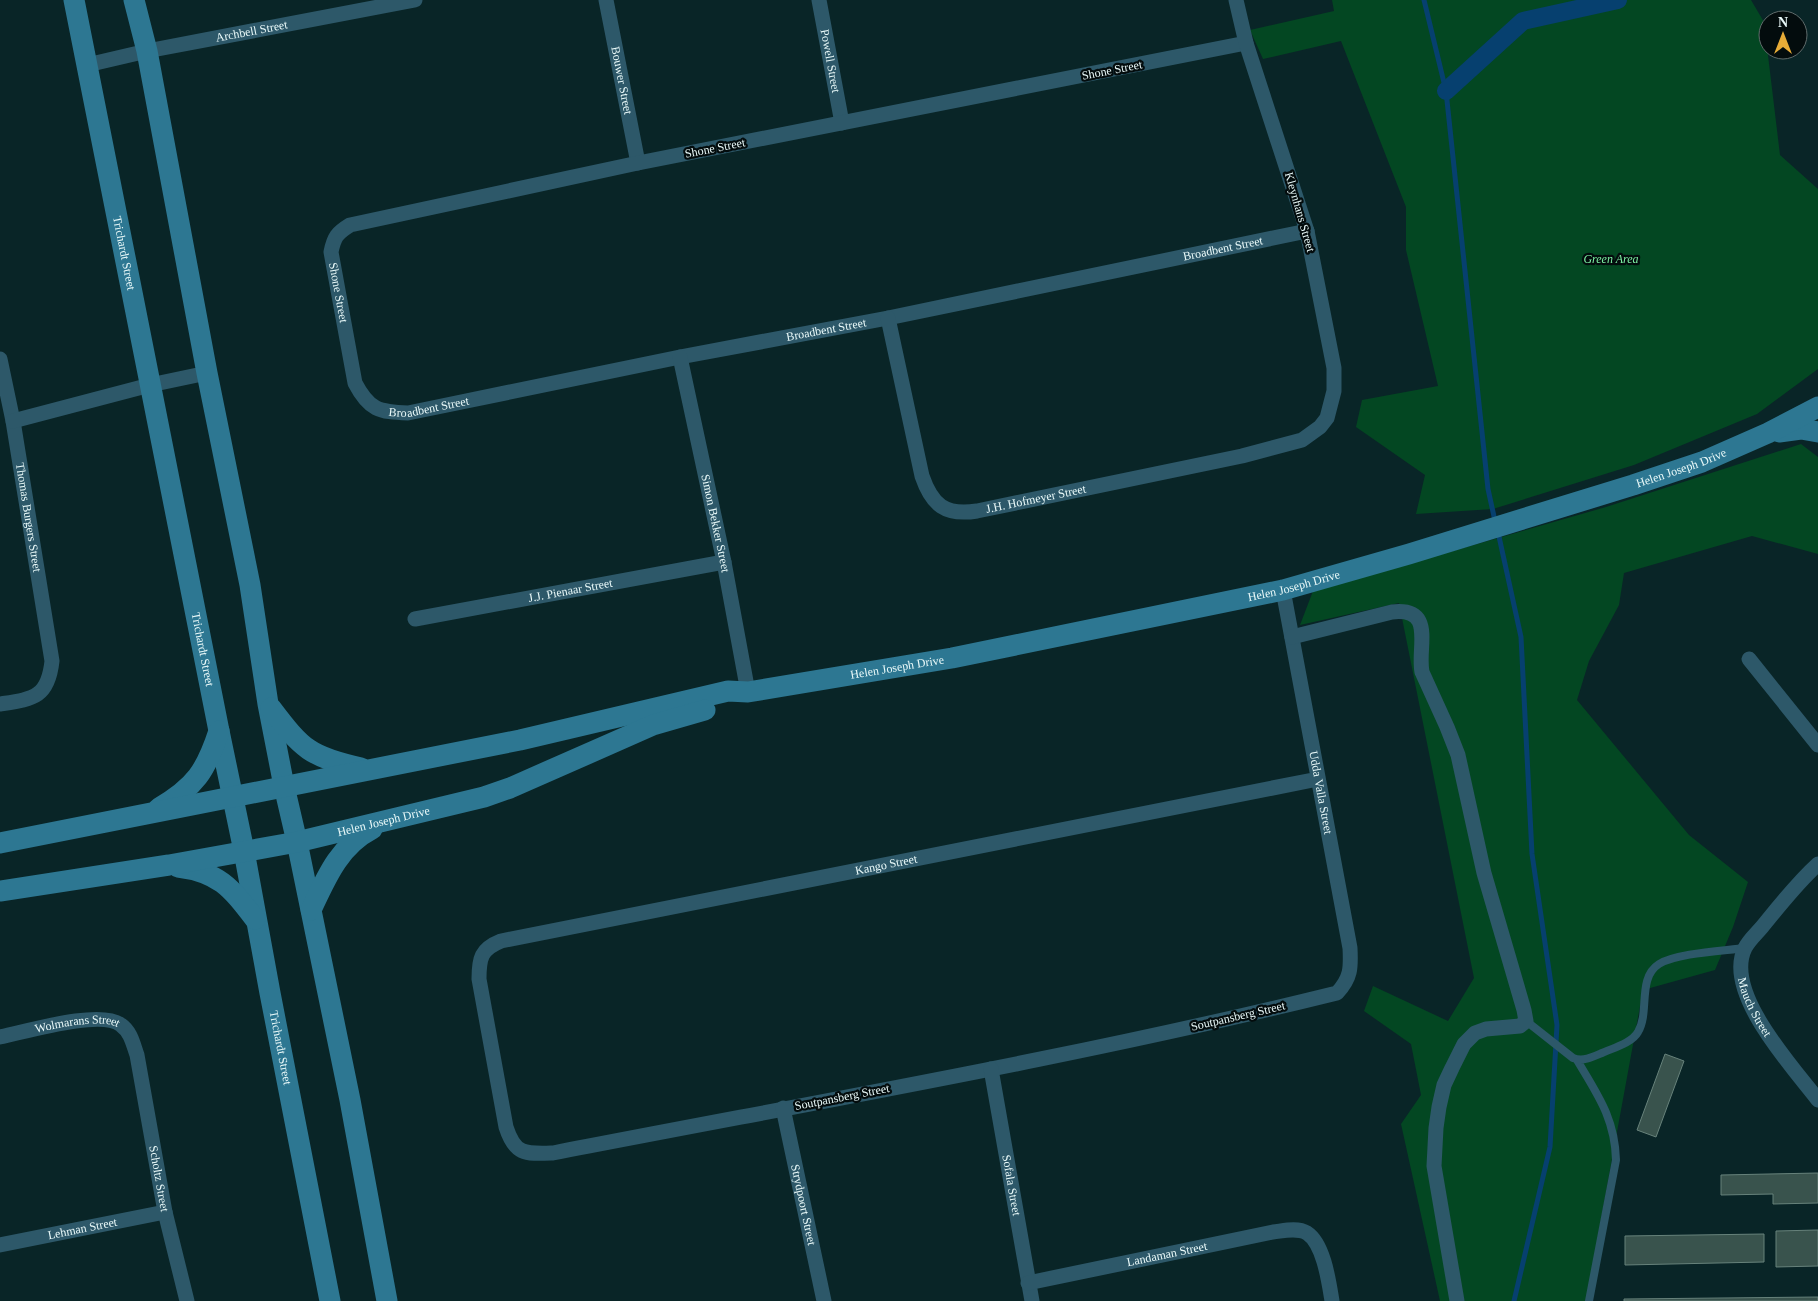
<svg xmlns="http://www.w3.org/2000/svg" width="1818" height="1301" viewBox="0 0 1818 1301" font-family="'Times New Roman',serif">
<rect width="100%" height="100%" fill="#092527"/>
<path fill="#034722" d="M1332,0H1751L1764,22L1780,155L1818,189V369L1757,414L1634,465L1493,509L1416,514L1425,475L1356,427L1362,400L1438,386L1406,250V207L1341,41L1263,59L1250,30L1334,11Z
M1801,444L1818,457V554L1752,536L1624,573L1619,605L1589,661L1577,700L1689,835L1748,882L1733,927L1715,970L1643,990L1586,1301H1440L1401,1124L1421,1095L1411,1044L1364,1011L1373,986L1448,1021L1474,978L1399,603L1300,625L1313,591L1606,507Z"/>
<g fill="none" stroke-linecap="round" stroke-linejoin="round">
<path stroke="#06406f" stroke-width="5" d="M1424,0L1446,91L1488,489L1495,521
M1498,532L1521,637L1532,854L1557,1025L1550,1147L1514,1301"/>
<path stroke="#06406f" stroke-width="18" d="M1446,91L1523,21L1618,0"/>
</g>
<path fill="#39534d" stroke="#67827b" d="M1665,1054L1684,1061L1656,1137L1637,1130Z
M1818,1173V1203L1773,1204V1194L1721,1195V1175Z
M1818,1230V1266L1776,1267V1231Z
M1764,1234V1262L1625,1265V1236Z
M1818,1297V1301H1624V1299Z"/>
<g fill="none" stroke-linecap="round" stroke-linejoin="round">
<path stroke="#2d5869" stroke-width="8" d="M1526,1021L1573,1058C1583,1062 1593,1057 1602,1053C1613,1048 1632,1043 1638,1032C1650,1012 1637,978 1659,964C1677,953 1723,951 1745,948
M1577,1060C1597,1094 1615,1118 1616,1160L1589,1301"/>
<g stroke="#2d5869" stroke-width="15">
<path id="s1" d="M606,0L638,163"/>
<path id="s2" d="M819,0L842,123"/>
<path id="s3" d="M1246,43L638,163L350,225C337,233 334,237 331,252L355,383C369,410 379,412 408,413L680,357L888,318L1307,231"/>
<path id="s4" d="M87,65L147,51L415,0"/>
<path id="s5" d="M888,318L922,476C932,505 945,516 977,511L1242,456L1302,440L1320,427L1327,418L1334,391V368L1307,231L1246,43L1236,0"/>
<path id="s6" d="M680,357L724,562L748,692"/>
<path id="s7" d="M0,359L13,421L52,661C48,698 33,699 0,704"/>
<path d="M13,421L150,385L207,373"/>
<path id="s8" d="M1283,590L1350,948C1351,968 1351,978 1337,993C1078,1057 815,1102 553,1153C525,1154 515,1155 506,1127L479,979C479,958 481,949 501,941L1318,779"/>
<path id="s9" d="M415,619L724,562"/>
<path d="M1292,637L1392,612C1436,607 1417,647 1422,672L1447,727L1458,755L1484,873L1524,1010L1526,1021L1520,1026L1486,1029L1475,1033L1464,1044L1452,1068L1444,1085L1439,1107L1436,1128L1434,1166L1457,1301"/>
<path d="M1749,659L1818,745"/>
<path id="s10" d="M1818,864C1797,883 1780,905 1762,927C1757,933 1749,940 1745,948C1723,992 1792,1066 1818,1100"/>
<path id="s11" d="M0,1037C25,1032 101,1009 121,1025C131,1032 133,1044 137,1055L165,1212L187,1301"/>
<path id="s12" d="M991,1069L1032,1301"/>
<path id="s13" d="M783,1108L824,1301"/>
<path id="s14" d="M0,1245L165,1212"/>
<path id="s15" d="M1028,1283L1273,1232C1283,1231 1297,1227 1307,1233C1324,1244 1329,1283 1332,1301"/>
</g>
<g stroke="#2d7792" stroke-width="21">
<path id="s16" d="M74,0L219,731L244,851L270,993L330,1301"/>
<path d="M134,0L147,51L207,373L250,585L268,704L284,786L297,842L350,1100L387,1301"/>
<path d="M1779,432L1801,429L1818,432"/>
<path d="M271,708C302,749 310,757 361,768"/>
<path d="M159,808C195,787 206,771 219,731"/>
<path id="s17" d="M0,843L520,740L728,691L748,692L952,658L1283,590L1409,554L1633,485L1702,462L1768,433L1818,407"/>
<path d="M178,867C219,872 231,888 255,919"/>
<path id="s18" d="M0,891L169,865L297,842L484,797L510,788L653,725L705,710"/>
<path d="M311,910C326,878 339,846 372,829"/>
</g>
</g>
<g text-anchor="middle" dominant-baseline="central" stroke-width="4.5" stroke-linejoin="round" paint-order="stroke">
<g font-size="12" fill="#e9f9f9" stroke="#030c0d">
<text stroke="none"><textPath href="#s4" startOffset="168">Archbell Street</textPath></text>
<text stroke="none"><textPath href="#s2" startOffset="62">Powell Street</textPath></text>
<text transform="translate(1112 70) rotate(-11)">Shone Street</text>
<text stroke="none"><textPath href="#s1" startOffset="82">Bouwer Street</textPath></text>
<text transform="translate(715 148) rotate(-11)">Shone Street</text>
<text transform="translate(1300 212) rotate(74)">Kleynhans Street</text>
<text stroke="none"><textPath href="#s3" startOffset="1979">Broadbent Street</textPath></text>
<text stroke="none"><textPath href="#s16" startOffset="258">Trichardt Street</textPath></text>
<text stroke="none"><textPath href="#s3" startOffset="990">Shone Street</textPath></text>
<text stroke="none"><textPath href="#s3" startOffset="1574">Broadbent Street</textPath></text>
<text stroke="none"><textPath href="#s3" startOffset="1169">Broadbent Street</textPath></text>
<text stroke="none"><textPath href="#s17" startOffset="1725">Helen Joseph Drive</textPath></text>
<text stroke="none"><textPath href="#s5" startOffset="295">J.H. Hofmeyer Street</textPath></text>
<text stroke="none"><textPath href="#s7" startOffset="161">Thomas Burgers Street</textPath></text>
<text stroke="none"><textPath href="#s6" startOffset="170">Simon Bekker Street</textPath></text>
<text stroke="none"><textPath href="#s17" startOffset="1320">Helen Joseph Drive</textPath></text>
<text stroke="none"><textPath href="#s9" startOffset="158">J.J. Pienaar Street</textPath></text>
<text stroke="none"><textPath href="#s16" startOffset="662">Trichardt Street</textPath></text>
<text stroke="none"><textPath href="#s17" startOffset="915">Helen Joseph Drive</textPath></text>
<text stroke="none"><textPath href="#s8" startOffset="206">Udda Valla Street</textPath></text>
<text stroke="none"><textPath href="#s18" startOffset="390">Helen Joseph Drive</textPath></text>
<text stroke="none"><textPath href="#s8" startOffset="1865">Kango Street</textPath></text>
<text stroke="none"><textPath href="#s10" startOffset="174">Mauch Street</textPath></text>
<text transform="translate(1238 1016) rotate(-13)">Soutpansberg Street</text>
<text stroke="none"><textPath href="#s11" startOffset="79">Wolmarans Street</textPath></text>
<text stroke="none"><textPath href="#s16" startOffset="1068">Trichardt Street</textPath></text>
<text transform="translate(842 1097) rotate(-11)">Soutpansberg Street</text>
<text stroke="none"><textPath href="#s11" startOffset="284">Scholtz Street</textPath></text>
<text stroke="none"><textPath href="#s12" startOffset="118">Sofala Street</textPath></text>
<text stroke="none"><textPath href="#s13" startOffset="99">Strydpoort Street</textPath></text>
<text stroke="none"><textPath href="#s14" startOffset="84">Lehman Street</textPath></text>
<text stroke="none"><textPath href="#s15" startOffset="142">Landaman Street</textPath></text>
</g>
<g font-size="12" font-style="italic" fill="#7ff3a5" stroke="#030c0d">
<text x="1611" y="259">Green Area</text>
</g>
</g>
<g transform="translate(1783 35)"><circle r="24" fill="#030c0d" stroke="#5f6b6b"/>
<path d="M0-4L9 19L0 12L-9 19Z" fill="#e7ac37"/>
<text y="-8" font-size="14" font-weight="bold" text-anchor="middle" fill="#e9f9f9">N</text>
</g>
</svg>
